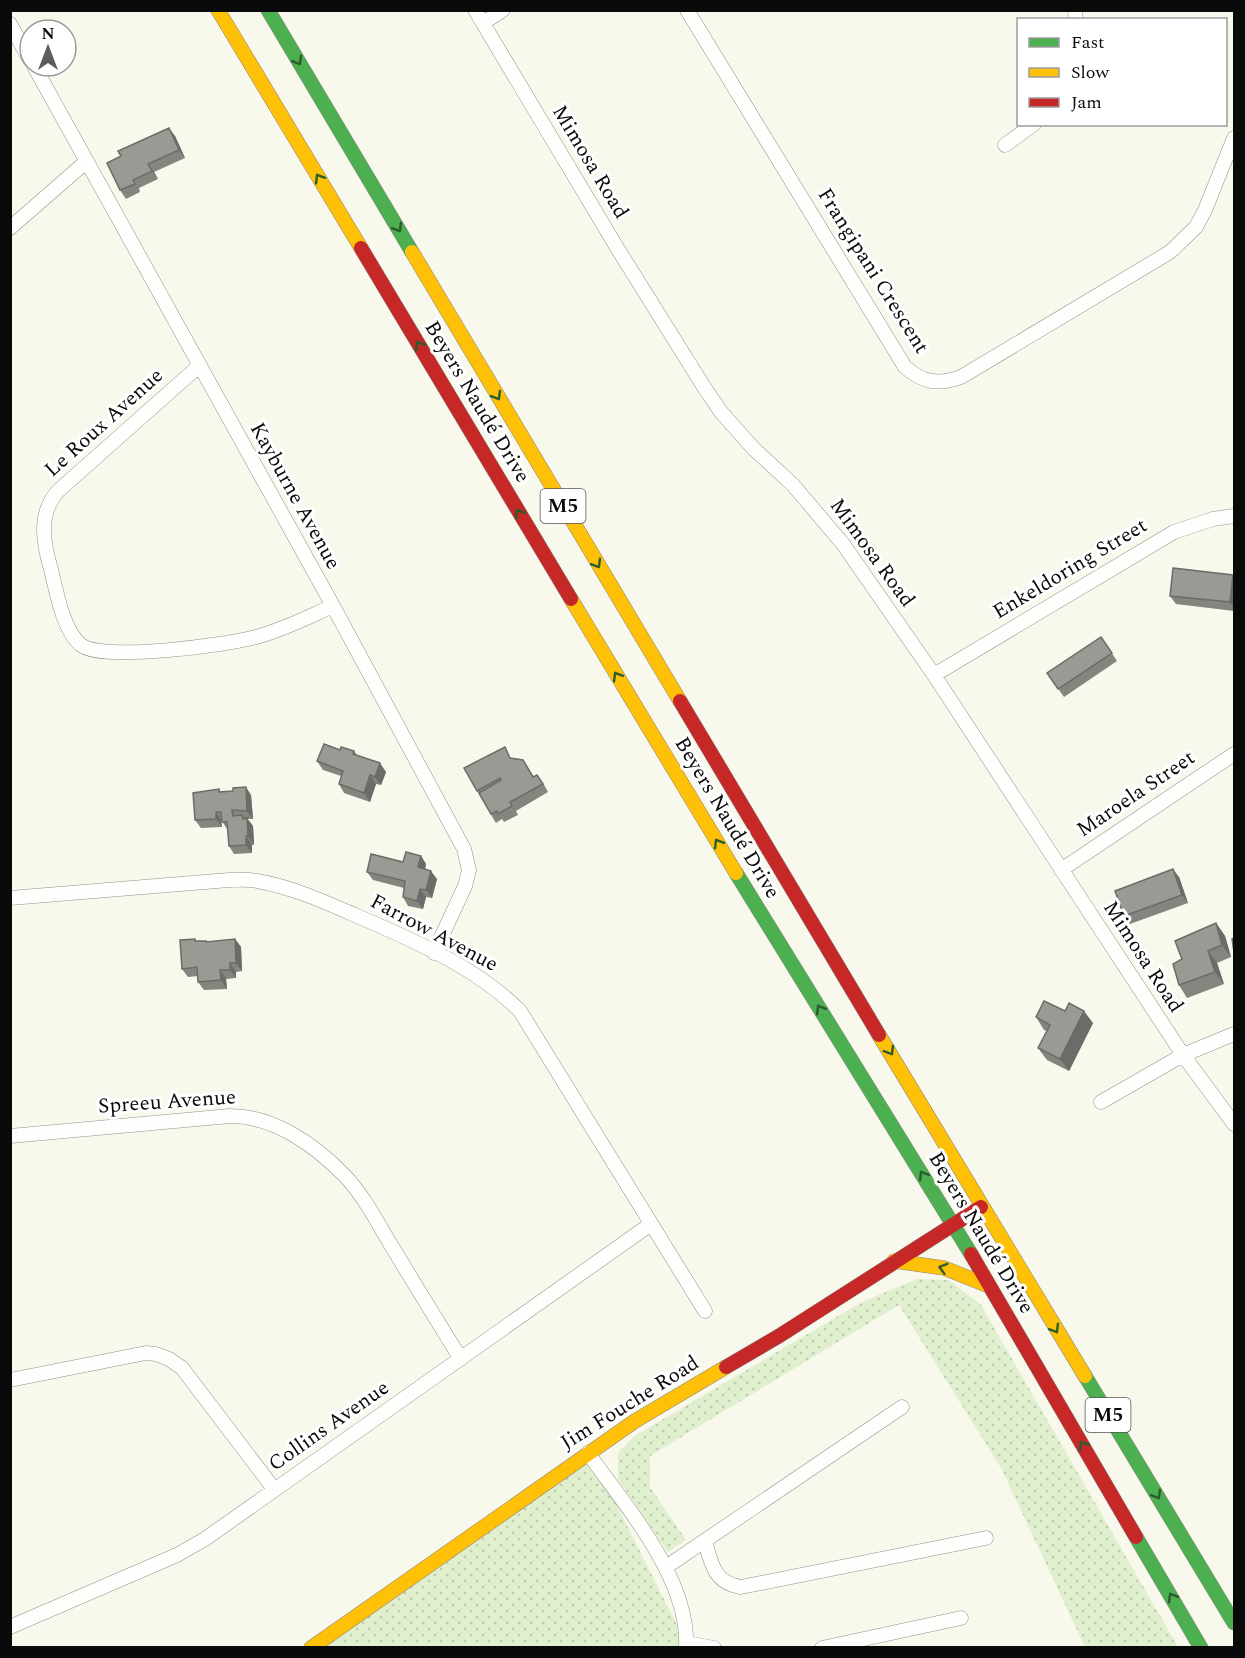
<svg xmlns="http://www.w3.org/2000/svg" width="1245" height="1658" viewBox="0 0 1245 1658" font-family="Spectral,serif">
<defs>
<pattern id="park-dots" width="8" height="8" patternUnits="userSpaceOnUse" patternTransform="scale(1.5)"><rect width="8" height="8" fill="#e0efcd"/><path d="M2 2h.1M6 6h.1" fill="none" stroke="#bfccaf" stroke-width="1.8" stroke-linecap="round"/></pattern>
</defs>
<rect width="100%" height="100%" fill="#f9f8ed"/>
<path fill="url(#park-dots)" d="M917,1279L949,1280L981,1305L1178,1647H1085L1001,1468L899,1305L650,1456V1487L686,1540L668,1552L618,1479V1453L636,1435L862,1302Z
M591,1454L688,1647L310,1648Z"/>
<g fill="none" stroke-linecap="round" stroke-linejoin="round">
<g stroke="#92918c" stroke-width="15">
<path id="street" d="M475,10L616,246L704,387L721,412L753,448L793,485L843,544L934,675L1183,1055L1234,1124
M687,10L905,367C923,383 939,385 961,377L1170,252L1196,227L1205,210L1234,138
M1075,10L1076,20
M483,23L503,10
M10,24L30,60
M34,66L333,606L464,849L469,870L465,886L434,953
M1005,145L1034,124
M10,228L87,161
M199,366L58,491C38,513 43,543 51,569C56,590 63,631 81,645C102,662 227,645 256,637C283,630 308,617 333,606
M934,675L1174,532L1213,519L1234,516
M1061,870L1234,754
M10,898L229,880C238,880 248,879 257,881C292,887 325,902 357,916C413,940 476,967 520,1011L705,1311
M1101,1102L1183,1055L1234,1034
M10,1136L230,1116C274,1116 315,1145 345,1176C364,1196 377,1222 391,1245C414,1283 437,1321 461,1359
M10,1380L146,1353L156,1354L169,1359L182,1368L274,1489
M588,1453C626,1507 690,1579 686,1648
M705,1541C711,1563 714,1583 741,1587L986,1538
M666,1567L902,1407
M10,1627L177,1555L205,1539L651,1224
M687,1643L714,1648
M822,1648L961,1618"/>
</g>
<g stroke="#888883" stroke-width="15">
<path id="fast" d="M268,10L412,252
M736,873L971,1254
M1085,1376L1234,1623
M1136,1537L1201,1648"/>
</g>
<g stroke="#888883" stroke-width="15">
<path id="slow" d="M218,10L361,248
M412,252L680,701
M571,599L736,873
M879,1035L1085,1376
M894,1261L944,1268L989,1286
M311,1648L635,1421L726,1367"/>
</g>
<g stroke="#888883" stroke-width="15">
<path id="jam" d="M361,248L571,599
M680,701L879,1035
M971,1254L1136,1537
M726,1367L779,1336L981,1207"/>
</g>
<use href="#street" stroke="#fefefc" stroke-width="14"/>
<use href="#fast" stroke="#4caf50" stroke-width="14"/>
<use href="#slow" stroke="#ffc107" stroke-width="14"/>
<use href="#jam" stroke="#c62828" stroke-width="14"/>
</g>
<path fill="#85847f" d="M175,136L185,158L154,172L158,179L139,188L140,192L126,199L120,190Z
M1234,577V611L1176,604L1170,596Z
M1101,637L1117,661L1064,697L1047,673Z
M340,750L354,751L357,755L386,772L381,785L376,784L370,802L344,793L339,784L341,776L323,770L317,761Z
M512,758L523,760L534,777L543,783L548,792L516,811L518,815L504,822L502,819L496,823L477,791Z
M219,789L220,791L251,795L253,819H247L253,826L254,845H252V853L234,854L229,846L228,830L221,820L222,827L201,828L195,820Z
M421,856L426,864L425,869L437,879L432,898L426,897L423,909L408,906L403,897L404,888L373,880L367,872L403,862Z
M1179,877L1188,903L1130,924L1124,916Z
M1216,923L1225,936L1231,957L1217,963L1224,984L1187,998L1179,985L1182,959Z
M235,939L241,947L242,971L236,972V978L226,979L227,989L204,990L198,982V976L188,977L182,969L196,941H206L207,942Z
M1036,1017L1093,1023L1069,1071L1047,1060L1038,1048L1047,1031L1044,1030Z"/>
<path fill="#6c6b68" d="M169,128L175,136L185,158L179,150Z
M148,164L154,172L158,179L152,171Z
M1233,575L1234,577V609L1230,602Z
M380,763L386,772L381,785L375,777Z
M370,775L376,784L370,802L364,793Z
M246,787L251,795L253,819L247,811Z
M216,812L221,820L222,827L216,819Z
M242,815L247,822V818L253,826L254,845L248,836Z
M246,836L252,845V853L246,845Z
M421,856L426,864L424,876L418,867Z
M1173,869L1179,877L1188,903L1182,895Z
M431,871L437,879L432,898L426,890Z
M420,889L426,897L423,909L417,901Z
M1216,923L1225,936L1231,957L1222,945Z
M235,939L241,947L242,971L236,963Z
M1208,951L1217,963L1224,984L1215,972Z
M230,963L236,972V978L230,970Z
M220,970L226,979L227,989L221,980Z
M1084,1011L1093,1023L1069,1071L1060,1059Z"/>
<path fill="#9b9994" stroke="#6c6b68" stroke-width="1.5" d="M169,128L179,150L148,164L152,171L133,180L135,184L120,190L107,163L121,156L118,151Z
M1173,568L1233,575L1230,602L1170,596Z
M1101,637L1112,653L1058,689L1047,673Z
M324,744L340,750L341,747L354,751L353,754L380,763L375,777L370,775L364,793L339,784L343,771L317,761Z
M505,747L510,758L523,760L533,777L537,775L543,784L510,802L512,806L498,814L497,811L491,814L479,793L501,780L500,778L477,791L464,768Z
M246,787L247,811L232,810L233,816L242,815L243,819L247,818L248,836H246V845L229,846L227,822H222L221,812H216V819L195,820L193,793L219,789V792L233,791V788Z
M406,852L421,856L418,867L431,871L426,890L420,889L417,901L403,897L405,881L367,872L371,854L403,862Z
M1173,869L1182,895L1124,916L1115,891Z
M1216,923L1222,945L1208,951L1215,972L1179,985L1173,964L1182,959L1175,941Z
M1234,938V952L1232,939Z
M195,939V941H206V942L235,939L236,963H230V970H220L221,980L198,982L197,967L182,969L180,940Z
M1044,1001L1065,1011L1069,1003L1084,1011L1060,1059L1038,1048L1050,1025L1036,1017Z"/>
<defs><path id="oneway-chevron" d="M-2-3.5L2.5 0L-2 3.5" fill="none" stroke-width="1.6" stroke-linecap="round" stroke-linejoin="round" transform="scale(1.5)"/></defs>
<g stroke="#2b5c2d">
<use href="#oneway-chevron" transform="translate(298 61) rotate(59)"/>
<use href="#oneway-chevron" transform="translate(319 178) rotate(-121)"/>
<use href="#oneway-chevron" transform="translate(398 228) rotate(59)"/>
<use href="#oneway-chevron" transform="translate(419 345) rotate(-121)"/>
<use href="#oneway-chevron" transform="translate(497 396) rotate(59)"/>
<use href="#oneway-chevron" transform="translate(519 513) rotate(-121)"/>
<use href="#oneway-chevron" transform="translate(597 564) rotate(59)"/>
<use href="#oneway-chevron" transform="translate(617 676) rotate(-121)"/>
<use href="#oneway-chevron" transform="translate(718 843) rotate(-121)"/>
<use href="#oneway-chevron" transform="translate(820 1009) rotate(-122)"/>
<use href="#oneway-chevron" transform="translate(890 1051) rotate(60)"/>
<use href="#oneway-chevron" transform="translate(923 1175) rotate(-122)"/>
<use href="#oneway-chevron" transform="translate(943 1268) rotate(-164)"/>
<use href="#oneway-chevron" transform="translate(1055 1329) rotate(59)"/>
<use href="#oneway-chevron" transform="translate(1083 1445) rotate(-121)"/>
<use href="#oneway-chevron" transform="translate(1157 1495) rotate(59)"/>
<use href="#oneway-chevron" transform="translate(1172 1597) rotate(-120)"/>
</g>
<g text-anchor="middle" dominant-baseline="central" stroke-width="6" stroke-linejoin="round" paint-order="stroke">
<g fill="#fff" stroke="#545454" stroke-width="1.5">
<rect x="540.5" y="489" width="45" height="34" rx="4.5"/>
<rect x="1085.5" y="1398" width="45" height="34" rx="4.5"/>
</g>
<g font-size="20" font-weight="bold" fill="#0a0a0a">
<text x="563" y="506">M5</text>
<text x="1108" y="1415">M5</text>
</g>
<g font-size="21" fill="#0a0a0a" stroke="#fff">
<text transform="translate(590 162) rotate(59)">Mimosa Road</text>
<text transform="translate(873 271) rotate(58)">Frangipani Crescent</text>
<text transform="translate(477 402) rotate(59)">Beyers Naudé Drive</text>
<text transform="translate(104 423) rotate(-42)">Le Roux Avenue</text>
<text transform="translate(295 496) rotate(61)">Kayburne Avenue</text>
<text transform="translate(872 553) rotate(54)">Mimosa Road</text>
<text transform="translate(1070 569) rotate(-31)">Enkeldoring Street</text>
<text transform="translate(1136 794) rotate(-34)">Maroela Street</text>
<text transform="translate(727 818) rotate(59)">Beyers Naudé Drive</text>
<text transform="translate(434 933) rotate(28)">Farrow Avenue</text>
<text transform="translate(1143 957) rotate(57)">Mimosa Road</text>
<text transform="translate(167 1102) rotate(-4)">Spreeu Avenue</text>
<text transform="translate(981 1233) rotate(59)">Beyers Naudé Drive</text>
<text transform="translate(630 1403) rotate(-32)">Jim Fouche Road</text>
<text transform="translate(329 1426) rotate(-35)">Collins Avenue</text>
</g>
</g>
<rect width="1245" height="1658" fill="none" stroke="#0a0a0a" stroke-width="24"/>
<rect x="1017" y="18" width="210" height="108" fill="#ffffff" stroke="#9d9d9d" stroke-width="1.5"/>
<rect x="1029" y="38" width="30" height="9" fill="#4caf50" stroke="#9d9d9d" stroke-width="1.5"/>
<text x="1071" y="48" font-size="18" fill="#0a0a0a">Fast</text>
<rect x="1029" y="68" width="30" height="9" fill="#ffc107" stroke="#9d9d9d" stroke-width="1.5"/>
<text x="1071" y="78" font-size="18" fill="#0a0a0a">Slow</text>
<rect x="1029" y="98" width="30" height="9" fill="#c62828" stroke="#9d9d9d" stroke-width="1.5"/>
<text x="1071" y="108" font-size="18" fill="#0a0a0a">Jam</text>
<g transform="translate(48 48)"><circle r="28" fill="#ffffff" stroke="#9d9d9d" stroke-width="1.5"/>
<path d="M0-4.5L10 22L0 15L-10 22Z" fill="#5e5d59"/>
<text y="-9" font-size="16" font-weight="bold" text-anchor="middle" fill="#0a0a0a">N</text>
</g>
</svg>
